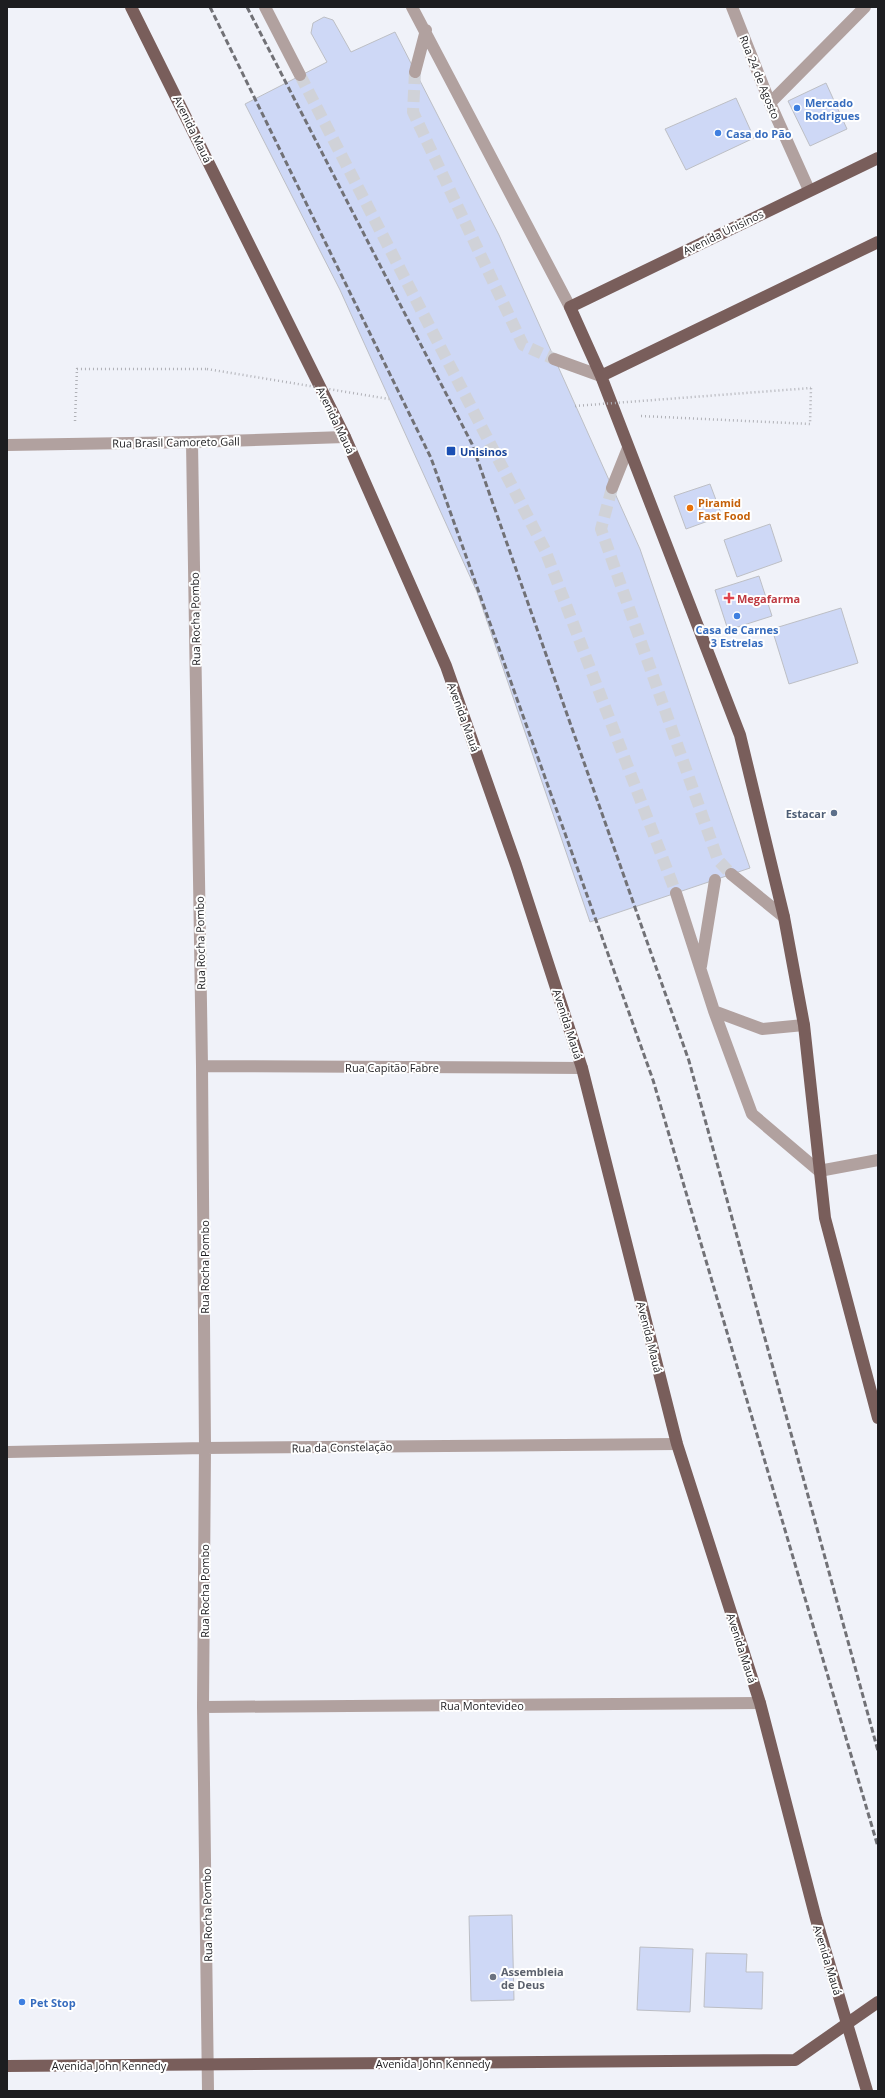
<svg xmlns="http://www.w3.org/2000/svg" width="885" height="2098" viewBox="0 0 885 2098" font-family="'Open Sans',sans-serif">
<rect width="100%" height="100%" fill="#f0f2f9"/>
<path fill="#ced8f6" stroke="#bdbfc5" d="M324,17L333,20L351,52L395,32L499,235L640,549L750,868L590,922L477,592L340,290L245,104L327,62L311,33L313,23Z
M826,83L847,129L810,146L788,101Z
M736,98L754,138L686,170L665,129Z
M710,484L722,516L686,529L674,496Z
M770,524L782,561L737,577L724,540Z
M759,576L772,616L728,630L715,590Z
M841,608L858,663L789,684L772,629Z
M512,1915L514,2000L471,2001L469,1916Z
M640,1947L693,1949L690,2012L637,2010Z
M706,1953L747,1954L746,1972H763L762,2009L704,2007Z"/>
<g fill="none" stroke-linecap="round" stroke-linejoin="round">
<path stroke="#d0d2d8" stroke-width="12" stroke-dasharray="12 6" stroke-linecap="butt" d="M415,72L413,112L523,345L554,359
M300,75L545,550L676,893
M612,488L601,529L718,860L731,874"/>
<path stroke="#b0b1b7" stroke-width="2.5" stroke-dasharray="1 3" stroke-linecap="butt" d="M641,416L810,424L811,388
M75,421L77,369H207"/>
<path stroke="#b1a19f" stroke-width="12" d="M265,7L300,75
M412,7L570,307
M732,7L770,103L809,190
M415,72L426,30
M770,103L865,7
M554,359L601,376
M192,442L202,1066L205,1448L203,1707L208,2091
M7,445L192,442L345,437
M612,488L628,448
M731,874L784,917
M676,893L714,1011L752,1114L819,1171L878,1160
M701,966L715,880
M714,1011L762,1029L804,1025
M202,1066L582,1068
M7,1452L205,1448L677,1444
M203,1707L760,1703"/>
<path stroke="#795e5b" stroke-width="12" d="M131,7L345,437L446,666L516,865L582,1068L677,1444L760,1703L816,1919L867,2091
M878,158L570,307L601,376L740,735L784,917L804,1025L825,1218L878,1418
M601,376L878,242
M7,2066L795,2060L878,2002"/>
<path stroke="#717176" stroke-width="3" stroke-dasharray="6 3" stroke-linecap="butt" d="M210,7L431,458L653,1080L878,1847
M247,7L472,444L689,1061L878,1751"/>
<path stroke="#b0b1b7" stroke-width="2.5" stroke-dasharray="1 3" stroke-linecap="butt" d="M207,369L389,399
M575,406L811,388"/>
</g>
<g fill="#3f7fe0" stroke="#fff" stroke-width="1.5">
<circle cx="797" cy="108" r="4"/>
<circle cx="718" cy="133" r="4"/>
<circle cx="737" cy="616" r="4"/>
<circle cx="22" cy="2002" r="4"/>
</g>
<rect fill="#1a4fb4" stroke="#fff" stroke-width="1.5" x="446" y="446" width="10" height="10" rx="2"/>
<circle fill="#e8710a" stroke="#fff" stroke-width="1.5" cx="690" cy="508" r="4"/>
<path fill="#e0444e" stroke="#fff" stroke-width="1.5" d="M727 592h4v4h4v4h-4v4h-4v-4h-4v-4h4z"/>
<circle fill="#5c6f8a" stroke="#fff" stroke-width="1.5" cx="834" cy="813" r="4"/>
<circle fill="#6b7280" stroke="#fff" stroke-width="1.5" cx="493" cy="1977" r="4"/>
<g text-anchor="middle" dominant-baseline="central" stroke-width="4" stroke-linejoin="round" paint-order="stroke">
<g font-size="11" fill="#1d1d20" stroke="#fff">
<text transform="translate(760 77) rotate(68)">Rua 24 de Agosto</text>
<text transform="translate(193 129) rotate(64)">Avenida Mauá</text>
<text transform="translate(723 232) rotate(-26)">Avenida Unisinos</text>
<text transform="translate(336 420) rotate(64)">Avenida Mauá</text>
<text transform="translate(176 442) rotate(-1)">Rua Brasil Camoreto Gall</text>
<text transform="translate(195 619) rotate(-91)">Rua Rocha Pombo</text>
<text transform="translate(464 717) rotate(70)">Avenida Mauá</text>
<text transform="translate(200 943) rotate(-91)">Rua Rocha Pombo</text>
<text transform="translate(568 1024) rotate(72)">Avenida Mauá</text>
<text x="392" y="1067">Rua Capitão Fabre</text>
<text transform="translate(204 1267) rotate(-90)">Rua Rocha Pombo</text>
<text transform="translate(650 1337) rotate(76)">Avenida Mauá</text>
<text transform="translate(342 1447) rotate(-1)">Rua da Constelação</text>
<text transform="translate(204 1591) rotate(-90)">Rua Rocha Pombo</text>
<text transform="translate(742 1648) rotate(72)">Avenida Mauá</text>
<text x="482" y="1705">Rua Montevideo</text>
<text transform="translate(207 1915) rotate(-91)">Rua Rocha Pombo</text>
<text transform="translate(828 1960) rotate(73)">Avenida Mauá</text>
<text x="433" y="2063">Avenida John Kennedy</text>
<text x="109" y="2065">Avenida John Kennedy</text>
</g>
<g font-size="11" font-weight="bold" fill="#366cbe" stroke="#fff" text-anchor="start">
<text x="805" y="102">Mercado<tspan x="805" dy="13">Rodrigues</tspan></text>
<text x="726" y="133">Casa do Pão</text>
<text x="737" y="629" text-anchor="middle">Casa de Carnes<tspan x="737" dy="13">3 Estrelas</tspan></text>
<text x="30" y="2002">Pet Stop</text>
</g>
<g font-size="11" font-weight="bold" fill="#164399" stroke="#fff" text-anchor="start">
<text x="460" y="451">Unisinos</text>
</g>
<g font-size="11" font-weight="bold" fill="#c56008" stroke="#fff" text-anchor="start">
<text x="698" y="502">Piramid<tspan x="698" dy="13">Fast Food</tspan></text>
</g>
<g font-size="11" font-weight="bold" fill="#be3a42" stroke="#fff" text-anchor="start">
<text x="737" y="598">Megafarma</text>
</g>
<g font-size="11" font-weight="bold" fill="#4e5e75" stroke="#fff" text-anchor="end">
<text x="826" y="813">Estacar</text>
</g>
<g font-size="11" font-weight="bold" fill="#5b616d" stroke="#fff" text-anchor="start">
<text x="501" y="1971">Assembleia<tspan x="501" dy="13">de Deus</tspan></text>
</g>
</g>
<rect width="885" height="2098" fill="none" stroke="#1d1d20" stroke-width="16"/>
</svg>
